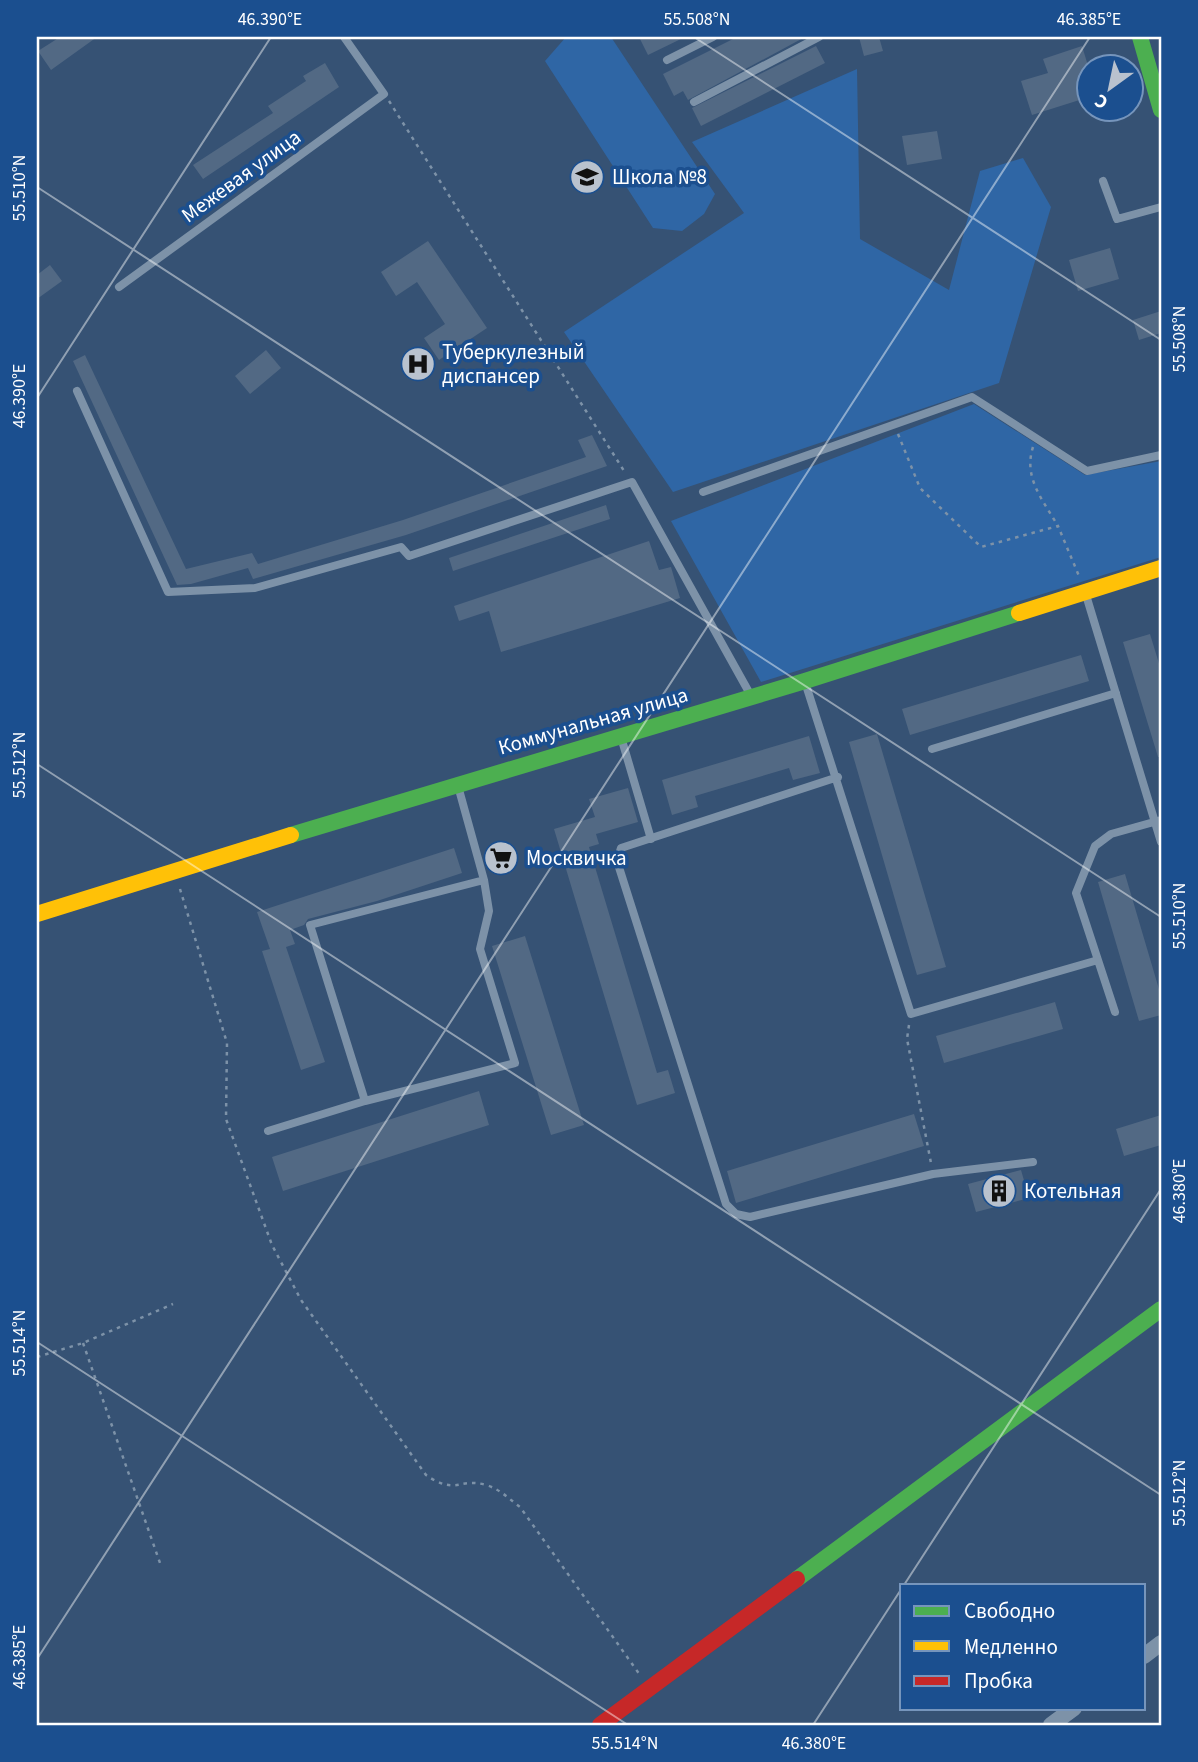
<svg xmlns="http://www.w3.org/2000/svg" width="1198" height="1762" viewBox="0 0 1198 1762" font-family="'Source Sans 3',sans-serif">
<rect width="100%" height="100%" fill="#365274"/>
<path fill="#2f66a5" d="M566,37H611L715,194L704,214L682,231L653,228L545,61Z
M857,69L860,239L949,290L980,171L1023,158L1051,207L999,383L673,492L564,332L744,213L692,142Z
M974,404L1085,475L1161,461V557L761,682L671,521Z"/>
<path fill="#526984" d="M60,37H97L51,70L38,51Z
M639,37H685L648,55Z
M737,37H805L688,100L683,91L674,96L663,74Z
M859,37H879L883,51L864,56Z
M816,46L825,63L701,126L692,108Z
M1082,46L1089,69V97L1032,115L1021,81L1048,73L1043,59Z
M325,63L339,87L203,179L193,165L273,113L268,106L306,81L303,76Z
M937,131L942,159L907,165L902,136Z
M428,241L487,328L439,360L424,338L445,324L417,282L396,296L381,272Z
M1110,248L1119,279L1078,291L1069,260Z
M50,265L62,281L37,299V275Z
M1161,311V333L1139,340L1133,320Z
M266,350L281,368L250,394L235,376Z
M85,355L186,569L252,553L258,564L403,520L586,457L578,440L592,435L607,466L406,535L253,579L248,568L191,584L177,585L73,361Z
M606,505L610,519L453,571L449,558Z
M649,541L659,570L671,567L680,598L501,652L489,611L459,621L454,606Z
M1150,634L1161,670V757H1158L1123,642Z
M1081,655L1089,681L910,735L902,709Z
M877,734L946,967L917,975L849,742Z
M809,736L820,773L793,780L789,768L695,796L698,807L672,815L662,780Z
M628,788L638,822L596,834L599,844L589,847L657,1073L668,1070L675,1093L637,1105L554,829L595,817L589,799Z
M454,848L462,873L377,901L308,919L304,925L290,930L295,944L286,947L325,1062L301,1070L262,951L270,949L257,912Z
M1125,874L1161,996V1015L1139,1021L1098,882Z
M525,936L584,1125L551,1135L492,946Z
M1055,1002L1063,1029L944,1063L936,1036Z
M479,1091L489,1125L283,1191L272,1157Z
M914,1114L924,1146L736,1203L727,1171Z
M1161,1115V1145L1124,1156L1116,1129Z
M1021,1170L1029,1198L976,1212L968,1184Z"/>
<g fill="none" stroke-linecap="round" stroke-linejoin="round">
<path stroke="#7d92a8" stroke-width="2.5" stroke-dasharray="3.5 5" stroke-linecap="butt" d="M389,101L626,474
M898,434L920,488L981,547L1058,526L1079,576
M1033,447C1023,478 1043,500 1058,526
M180,889L227,1043L226,1119L272,1245L301,1300L426,1475C457,1496 459,1477 486,1485C500,1489 509,1499 520,1507L640,1675
M909,1025L907,1039L931,1163
M83,1343L160,1563
M37,1357L83,1343L173,1304"/>
<path stroke="#7d92a8" stroke-width="8" d="M667,60L713,37
M694,102L819,37
M1103,181L1117,219L1161,207
M119,287L384,94L344,37
M77,391L168,592L255,588L401,547L409,556L632,482L750,694
M703,492L972,397L1087,471L1161,455
M1086,595L1161,842
M805,682L911,1014L1098,960
M621,737L651,839
M932,749L1116,693
M838,777L621,848L617,861L726,1204L736,1214L750,1217L933,1174L1033,1162
M458,786L484,880L489,911L480,949L515,1063L365,1101L310,925L484,880
M1115,1012L1076,893L1095,846L1111,834L1161,820
M268,1131L365,1101"/>
<path stroke="#7d92a8" stroke-width="16" d="M1144,1656L1161,1643
M1051,1725L1074,1708"/>
<path stroke="#4caf50" stroke-width="16" d="M1140,37L1161,110
M291,835L805,681L1019,613
M797,1579L1161,1309"/>
<path stroke="#ffc107" stroke-width="16" d="M1019,613L1161,568
M37,914L291,835"/>
<path stroke="#c62828" stroke-width="16" d="M600,1725L797,1579"/>
</g>
<path fill="none" stroke="#fff" stroke-width="2" stroke-opacity="0.45" d="M694,37L1161,340M37,187L1161,917M37,398L271,37M37,764L1161,1495M37,1342L628,1725M904,1585L1161,1189M37,1659L1090,37M813,1725L902,1588"/>
<defs>
<g id="school-disc" transform="scale(1.75)"><circle r="9.5" fill="#b9c2ce" stroke="#1b4f8f"/><path d="M0-5L7-2L0 1L-7-2ZM-4 1L0 2.5L4 1V4Q0 6-4 4Z" fill="#111"/></g>
<g id="hospital-disc" transform="scale(1.75)"><circle r="9.5" fill="#b9c2ce" stroke="#1b4f8f"/><path d="M-5-5h3v3.5h4V-5h3V5h-3V1.5h-4V5h-3Z" fill="#111"/></g>
<g id="supermarket-disc" transform="scale(1.75)"><circle r="9.5" fill="#b9c2ce" stroke="#1b4f8f"/><path d="M-6-5.5h2.5l.6 2H6L4.5 2H-2.5L-4.4-4H-6ZM-1.5 3.2a1.3 1.3 0 1 0 .1 0ZM3 3.2a1.3 1.3 0 1 0 .1 0Z" fill="#111"/></g>
<g id="building-disc" transform="scale(1.75)"><circle r="9.5" fill="#b9c2ce" stroke="#1b4f8f"/><path d="M-4-6H4V6H1V3H-1V6H-4ZM-2.5-4.3h1.7v1.8h-1.7ZM.8-4.3h1.7v1.8H.8ZM-2.5-1h1.7V.8h-1.7ZM.8-1h1.7V.8H.8Z" fill="#111"/></g>
</defs>
<g fill-rule="evenodd">
<use href="#school-disc" x="587" y="177"/>
<use href="#hospital-disc" x="418" y="364"/>
<use href="#supermarket-disc" x="501" y="858"/>
<use href="#building-disc" x="999" y="1191"/>
</g>
<g text-anchor="middle" dominant-baseline="central" stroke-width="7" stroke-linejoin="round" paint-order="stroke">
<g font-size="21" fill="#fff" stroke="#1b4f8f">
<text transform="translate(241 176) rotate(-36)">Межевая улица</text>
<text transform="translate(593 721) rotate(-16)">Коммунальная улица</text>
</g>
<g font-size="21" fill="#fff" stroke="#1b4f8f" text-anchor="start">
<text x="612" y="177">Школа №8</text>
<text x="442" y="352">Туберкулезный<tspan x="442" dy="24">диспансер</tspan></text>
<text x="526" y="858">Москвичка</text>
<text x="1024" y="1191">Котельная</text>
</g>
</g>
<rect width="1198" height="1762" fill="none" stroke="#1b4f8f" stroke-width="77"/>
<rect x="900" y="1584" width="245" height="126" fill="#1b4f8f" stroke="#7695bc" stroke-width="2"/>
<rect x="914" y="1606" width="35" height="10" fill="#4caf50" stroke="#7695bc" stroke-width="2"/>
<text x="964" y="1618" font-size="21" fill="#ffffff">Свободно</text>
<rect x="914" y="1641" width="35" height="10" fill="#ffc107" stroke="#7695bc" stroke-width="2"/>
<text x="964" y="1654" font-size="21" fill="#ffffff">Медленно</text>
<rect x="914" y="1676" width="35" height="10" fill="#c62828" stroke="#7695bc" stroke-width="2"/>
<text x="964" y="1688" font-size="21" fill="#ffffff">Пробка</text>
<g transform="translate(1110 88) rotate(213)"><circle r="33" fill="#1b4f8f" stroke="#7695bc" stroke-width="2"/>
<path d="M0-5L12 26L0 18L-12 26Z" fill="#b9c2ce"/>
<text y="-10" font-size="19" font-weight="bold" text-anchor="middle" fill="#ffffff">С</text>
</g>
<rect x="38" y="38" width="1122" height="1686" fill="none" stroke="#fff" stroke-width="2.5"/>
<g font-size="18" text-anchor="middle" fill="#fff">
<text x="270" y="25">46.390°E</text>
<text x="697" y="25">55.508°N</text>
<text x="1089" y="25">46.385°E</text>
<text transform="translate(19 188) rotate(-90)" y="6">55.510°N</text>
<text transform="translate(1179 339) rotate(-90)" y="6">55.508°N</text>
<text transform="translate(19 396) rotate(-90)" y="6">46.390°E</text>
<text transform="translate(19 765) rotate(-90)" y="6">55.512°N</text>
<text transform="translate(1179 916) rotate(-90)" y="6">55.510°N</text>
<text transform="translate(1179 1191) rotate(-90)" y="6">46.380°E</text>
<text transform="translate(19 1343) rotate(-90)" y="6">55.514°N</text>
<text transform="translate(1179 1493) rotate(-90)" y="6">55.512°N</text>
<text transform="translate(19 1657) rotate(-90)" y="6">46.385°E</text>
<text x="625" y="1749">55.514°N</text>
<text x="814" y="1749">46.380°E</text>
</g>
</svg>
